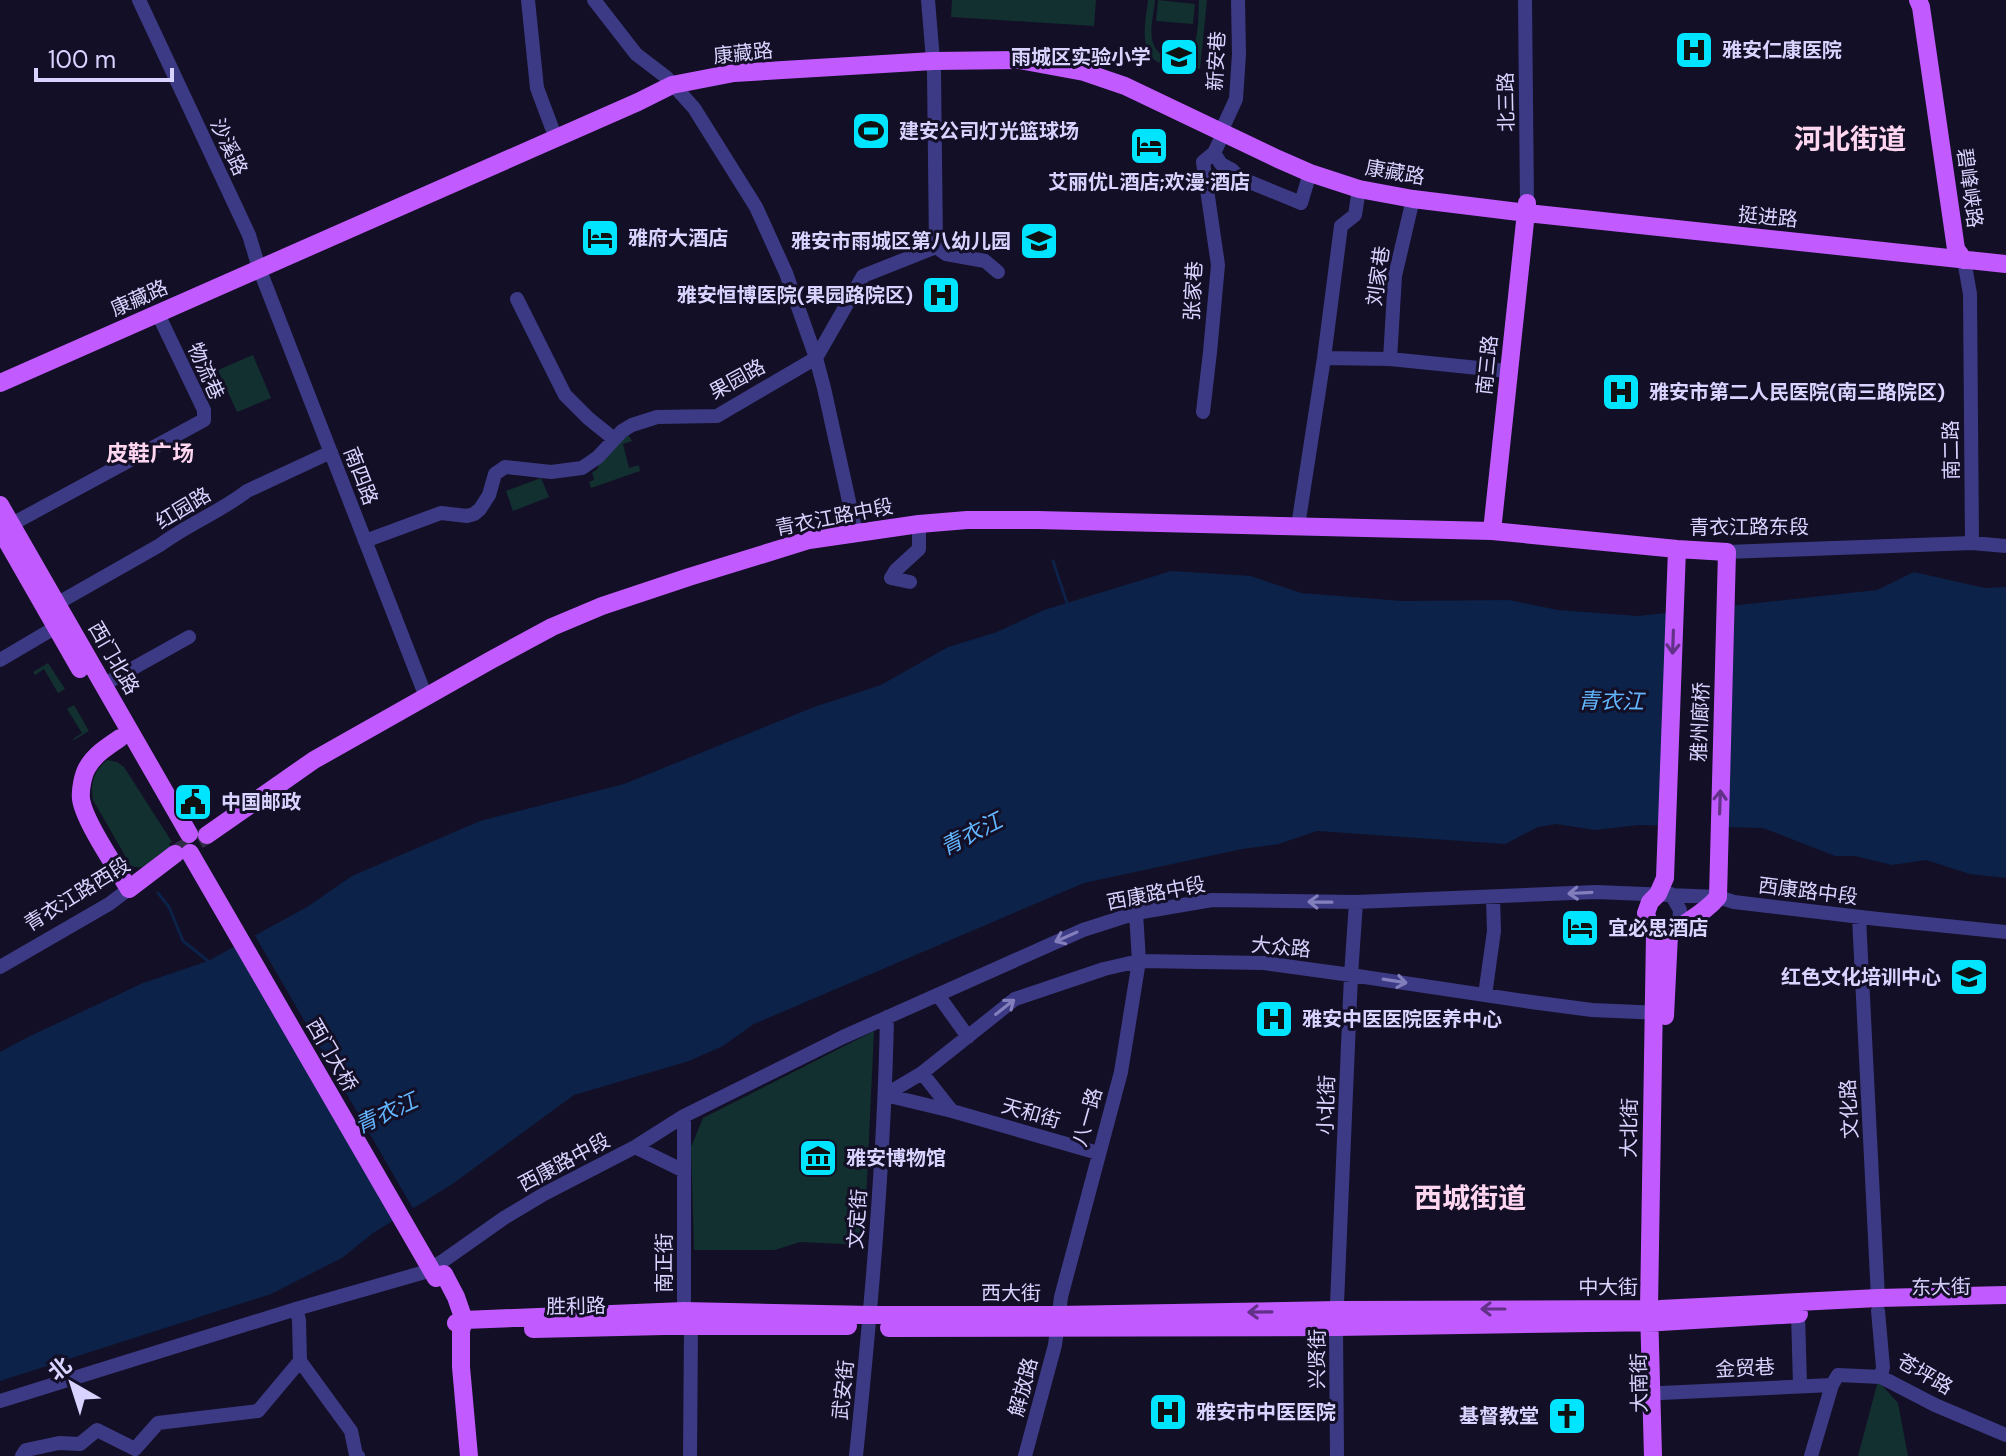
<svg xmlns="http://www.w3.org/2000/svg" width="2006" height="1456" viewBox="0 0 2006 1456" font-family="'DM Sans','Noto Sans SC',sans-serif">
<rect width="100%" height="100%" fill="#130f26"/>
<path fill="#12302f" d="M952,0H1096L1094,26L951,17Z
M1148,0H1155C1154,12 1150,27 1152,39C1156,62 1184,66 1194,45C1199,32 1198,14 1199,0H1207L1200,69L1192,68V59C1182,65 1174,68 1162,64C1137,55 1146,20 1148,0Z
M1158,0L1195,4L1193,24L1156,21Z
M253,355L271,398L237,412L218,370Z
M628,434L632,441L623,444L629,468L639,465L640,471L591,488L589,482L594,480L592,473L598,468L597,462Z
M541,478L549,497L513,511L506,491Z
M48,663L65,689L58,693L44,669L35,675L33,672Z
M74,705L89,731L74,740L73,739L82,733L67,709Z
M107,760L117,762L124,767L172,842L169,844L173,850C160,858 147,872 131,866L93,800C90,784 94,770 107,760Z
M874,1031L864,1245L800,1242L775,1250H694L691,1147L703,1118Z
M1878,1381L1898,1403L1908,1456H1858Z"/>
<path fill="#0c2248" d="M1171,571L1251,576L1301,593L1326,595L1403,601L1509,600L1558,610L1638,616L1877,590L1914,572L1985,588L2006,587V878L1970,874L1926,860L1892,865L1855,856H1835L1763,828L1638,825L1595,830L1556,824L1538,827L1505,844L1317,831L1279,844L1242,849L1084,883L754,1024L723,1046L689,1061L574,1095L451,1185L373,1233L342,1258L271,1294L0,1381V1052L28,1037L143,983L208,961L307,907L352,876L480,821L624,784L814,707L881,685L948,647L997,632L1044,610Z"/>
<path fill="#130f26" d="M1735,601L1728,831L1660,829L1668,608Z
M253,932L415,1212L397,1223L234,942Z"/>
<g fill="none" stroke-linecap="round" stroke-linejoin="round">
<path stroke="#0c2248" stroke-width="3" d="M1053,561L1067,603
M158,893L169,907L183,941L208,961"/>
<path stroke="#312d47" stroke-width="18" stroke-dasharray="18 9" stroke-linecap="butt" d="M175,854L207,835"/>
<path stroke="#3d3a85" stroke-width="14" d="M139,0L249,235L259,268L426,697
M528,0L537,88L552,128
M594,0L636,54L666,77L694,108L756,207L786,273L816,358L824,388L856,533
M928,0L934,72L936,247
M1525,0L1527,203
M1225,123L1236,99L1239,54L1238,0
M1214,153L1221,164L1232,170L1240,178L1301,203L1310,173
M936,247L946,254L985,261L998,272
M1964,260L1970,294L1972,543
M517,299L565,395L588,418L614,439
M1324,358L1390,359L1508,371
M1390,359L1395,276L1413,199
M1203,412L1210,352L1218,265L1203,162L1214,153L1224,132
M12,524L204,420V410L158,314
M1298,526L1324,358L1341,226L1355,215L1359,189
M365,541L441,513L467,516L474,514L480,509L489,495L495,474L505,467L551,472L582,468L598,457L622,431L632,425L657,417L717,416L816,358L863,276L936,247
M1727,552L1972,543L2006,546
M910,582L891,578L896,570L919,549V524
M58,603L160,545C188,524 220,512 247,491L331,452
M0,660L56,627
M103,685L189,637
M1671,894L1680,910L1679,926
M1859,917L1878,1298
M0,967L109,904L129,889
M938,995L968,1037
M1485,995L1494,931L1493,898
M922,1073L952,1111
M885,1095L922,1073L1015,999L1104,969L1139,961L1264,963L1351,975L1531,1002L1592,1010L1661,1013
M885,1095L952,1111L1098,1153
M684,1116V1311L691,1326L690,1456
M635,1147L684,1171
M1878,1311L1883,1367L1881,1377
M1798,1314L1800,1385
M300,1361L351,1431L356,1455L358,1456
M1661,1393L1832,1385
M0,1401L296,1309L425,1272L443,1261L504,1218L544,1194L635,1147L684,1116L843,1037L1083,930L1136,913L1212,900L1356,902L1596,892L1718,897L1734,902L1878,919L2006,932
M22,1456L26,1450L59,1443L80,1444L97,1430L135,1449L158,1423L258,1411L300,1361L299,1320L296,1309
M856,1456C871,1310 884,1164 887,1017
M1025,1456L1055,1345L1061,1297L1121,1072L1139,961L1136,913
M1337,1456L1336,1327L1351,975L1356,902
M1811,1456L1832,1385L1838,1375L1881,1377L1935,1405L2006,1435"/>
<path stroke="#c25bff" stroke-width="18" d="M1918,0L1921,7L1956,249L1964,260
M0,383L638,102L672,85L734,73L933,61L1019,60L1084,72L1125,86L1278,159L1310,173L1359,189L1413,199L1527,213L2006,264
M0,505L189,834
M0,529L80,669
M1492,531L1527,203
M120,738C108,746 94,755 87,768C83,775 80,790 81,799C84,821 117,869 129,889L175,854
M207,835L314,760L491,660L552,627L602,606L689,577L809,540L919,524L967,520H1037L1492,531L1677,549L1727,552L1718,897C1704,914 1686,921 1669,935L1655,934L1650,928L1646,913L1650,902L1658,894L1665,878L1677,549
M1665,1016L1669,935
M444,1274L456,1297L464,1320L461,1331V1367L469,1456
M456,1323L464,1320L684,1311L871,1315H1059L1338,1310L1660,1309L1878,1298L2006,1295
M889,1328L1336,1327L1660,1322L1799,1314
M533,1329L664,1326H848
M1653,1456L1649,1309L1655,934"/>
<path stroke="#c25bff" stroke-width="18" d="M190,853L436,1278"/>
</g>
<defs><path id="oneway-shaft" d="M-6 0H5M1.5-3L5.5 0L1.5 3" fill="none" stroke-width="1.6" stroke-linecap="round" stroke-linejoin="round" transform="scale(2)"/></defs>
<g stroke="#623188">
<use href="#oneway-shaft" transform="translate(1673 642) rotate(92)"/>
<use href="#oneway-shaft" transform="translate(1720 802) rotate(-88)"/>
<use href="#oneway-shaft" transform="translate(1493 1309) rotate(180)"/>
<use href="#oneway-shaft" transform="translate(1260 1312) rotate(179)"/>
</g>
<g stroke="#837fbc">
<use href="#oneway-shaft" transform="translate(1580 893) rotate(177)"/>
<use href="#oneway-shaft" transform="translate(1320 902) rotate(-179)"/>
<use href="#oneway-shaft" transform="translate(1066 937) rotate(156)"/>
<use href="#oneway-shaft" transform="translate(1395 981) rotate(9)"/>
<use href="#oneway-shaft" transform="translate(1005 1007) rotate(-38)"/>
</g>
<defs>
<g id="hospital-square" transform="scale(2)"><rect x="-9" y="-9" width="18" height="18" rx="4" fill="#00e5ff" stroke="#130f26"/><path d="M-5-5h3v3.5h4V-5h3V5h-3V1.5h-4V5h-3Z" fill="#111"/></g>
<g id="school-square" transform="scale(2)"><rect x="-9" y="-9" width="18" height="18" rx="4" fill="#00e5ff" stroke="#130f26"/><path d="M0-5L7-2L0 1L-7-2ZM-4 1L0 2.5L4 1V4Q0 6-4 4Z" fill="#111"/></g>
<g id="stadium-square" transform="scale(2)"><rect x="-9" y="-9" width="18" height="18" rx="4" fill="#00e5ff" stroke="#130f26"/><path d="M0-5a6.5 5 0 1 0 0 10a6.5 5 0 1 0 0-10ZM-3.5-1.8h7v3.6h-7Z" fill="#111"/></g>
<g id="hotel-square" transform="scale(2)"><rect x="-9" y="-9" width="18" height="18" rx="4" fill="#00e5ff" stroke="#130f26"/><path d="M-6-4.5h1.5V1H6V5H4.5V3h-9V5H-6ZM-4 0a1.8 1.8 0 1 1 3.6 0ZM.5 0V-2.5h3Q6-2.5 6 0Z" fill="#111"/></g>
<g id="civic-square" transform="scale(2)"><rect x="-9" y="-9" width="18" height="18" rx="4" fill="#00e5ff" stroke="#130f26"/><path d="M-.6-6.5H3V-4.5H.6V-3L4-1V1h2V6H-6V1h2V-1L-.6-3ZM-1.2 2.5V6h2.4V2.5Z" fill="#111"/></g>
<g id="university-square" transform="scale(2)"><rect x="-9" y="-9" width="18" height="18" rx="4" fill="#00e5ff" stroke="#130f26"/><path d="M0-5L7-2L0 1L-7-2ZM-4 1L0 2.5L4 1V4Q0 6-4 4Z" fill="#111"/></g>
<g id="museum-square" transform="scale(2)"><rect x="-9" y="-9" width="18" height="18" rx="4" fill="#00e5ff" stroke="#130f26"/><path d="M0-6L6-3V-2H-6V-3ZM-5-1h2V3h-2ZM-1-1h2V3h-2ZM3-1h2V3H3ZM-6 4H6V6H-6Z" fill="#111"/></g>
<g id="church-square" transform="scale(2)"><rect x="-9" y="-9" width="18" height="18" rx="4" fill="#00e5ff" stroke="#130f26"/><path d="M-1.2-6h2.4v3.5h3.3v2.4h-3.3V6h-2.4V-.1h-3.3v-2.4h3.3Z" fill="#111"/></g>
</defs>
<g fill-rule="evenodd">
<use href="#hospital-square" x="1694" y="50"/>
<use href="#school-square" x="1179" y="57"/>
<use href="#stadium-square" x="871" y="131"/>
<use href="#hotel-square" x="1149" y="146"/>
<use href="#hotel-square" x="600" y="238"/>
<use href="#school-square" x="1039" y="241"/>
<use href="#hospital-square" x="941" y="295"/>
<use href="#hospital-square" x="1621" y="392"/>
<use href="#civic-square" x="193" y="802"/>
<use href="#hotel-square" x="1580" y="928"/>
<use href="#university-square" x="1969" y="977"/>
<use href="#hospital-square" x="1274" y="1019"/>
<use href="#museum-square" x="818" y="1158"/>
<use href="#hospital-square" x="1168" y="1412"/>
<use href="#church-square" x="1567" y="1416"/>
</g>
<g text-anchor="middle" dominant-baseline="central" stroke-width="6" stroke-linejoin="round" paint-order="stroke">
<g font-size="20" font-weight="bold" fill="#d9d4ff" stroke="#130f26" text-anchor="start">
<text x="1722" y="50">雅安仁康医院</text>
<text x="1151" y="57" text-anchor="end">雨城区实验小学</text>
<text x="899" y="131">建安公司灯光篮球场</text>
<text x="1149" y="182" text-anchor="middle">艾丽优L酒店;欢漫·酒店</text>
<text x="628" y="238">雅府大酒店</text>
<text x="1011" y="241" text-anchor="end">雅安市雨城区第八幼儿园</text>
<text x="913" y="295" text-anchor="end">雅安恒博医院(果园路院区)</text>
<text x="1649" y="392">雅安市第二人民医院(南三路院区)</text>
<text x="221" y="802">中国邮政</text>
<text x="1608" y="928">宜必思酒店</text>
<text x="1941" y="977" text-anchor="end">红色文化培训中心</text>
<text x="1302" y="1019">雅安中医医院医养中心</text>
<text x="846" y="1158">雅安博物馆</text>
<text x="1196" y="1412">雅安市中医医院</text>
<text x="1539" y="1416" text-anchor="end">基督教堂</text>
</g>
<g font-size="20" fill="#d9d4ff" stroke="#130f26">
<text transform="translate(743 53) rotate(-6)">康藏路</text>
<text transform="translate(1216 61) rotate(-87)">新安巷</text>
<text transform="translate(1506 102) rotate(-91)">北三路</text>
<text transform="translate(229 147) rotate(65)">沙溪路</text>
<text transform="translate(1395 172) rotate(10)">康藏路</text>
<text transform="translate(1970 188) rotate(82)">碧峰峡路</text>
<text transform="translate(1768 217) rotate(5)">挺进路</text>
<text transform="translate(1378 276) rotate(-82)">刘家巷</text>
<text transform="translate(1193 291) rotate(-87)">张家巷</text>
<text transform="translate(139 298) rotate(-24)">康藏路</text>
<text transform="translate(1487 365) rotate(-84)">南三路</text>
<text transform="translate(206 371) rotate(66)">物流巷</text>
<text transform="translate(737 379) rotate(-29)">果园路</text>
<text transform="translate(1951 450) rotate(-91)">南二路</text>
<text transform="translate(361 476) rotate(69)">南四路</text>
<text transform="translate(183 508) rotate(-31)">红园路</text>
<text transform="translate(834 517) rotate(-11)">青衣江路中段</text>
<text x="1749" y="527">青衣江路东段</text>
<text transform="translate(114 658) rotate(60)">西门北路</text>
<text transform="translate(1700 722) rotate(-88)">雅州廊桥</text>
<text transform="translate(1808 891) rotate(7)">西康路中段</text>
<text transform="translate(1156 893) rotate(-11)">西康路中段</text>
<text transform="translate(77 894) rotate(-32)">青衣江路西段</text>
<text transform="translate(1281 947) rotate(5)">大众路</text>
<text transform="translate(332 1055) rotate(60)">西门大桥</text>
<text transform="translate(1326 1105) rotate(-88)">小北街</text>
<text transform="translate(1849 1109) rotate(-93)">文化路</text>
<text transform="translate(1031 1113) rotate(16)">天和街</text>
<text transform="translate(1087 1117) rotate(-74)">八一路</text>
<text transform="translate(1629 1128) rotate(-89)">大北街</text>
<text transform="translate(564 1162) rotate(-28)">西康路中段</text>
<text transform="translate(857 1219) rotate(-86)">文定街</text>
<text transform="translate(664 1263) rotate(-90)">南正街</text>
<text x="1608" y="1287">中大街</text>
<text transform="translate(1941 1287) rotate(-1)">东大街</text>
<text x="1011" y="1293">西大街</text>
<text transform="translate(576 1306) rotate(-1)">胜利路</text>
<text transform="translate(1317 1359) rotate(-90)">兴贤街</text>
<text transform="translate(1745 1368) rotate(-3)">金贸巷</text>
<text transform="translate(1925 1374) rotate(30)">苍坪路</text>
<text transform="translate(1639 1383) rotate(-91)">大南街</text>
<text transform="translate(1023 1387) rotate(-75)">解放路</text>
<text transform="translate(843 1390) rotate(-84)">武安街</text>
</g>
<g font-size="22" font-weight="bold" fill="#ffd6f0" stroke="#130f26">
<text x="150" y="453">皮鞋广场</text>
</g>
<g font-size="22" font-style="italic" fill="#62b6ff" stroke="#130f26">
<text transform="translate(1611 701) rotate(1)">青衣江</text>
<text transform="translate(971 834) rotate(-27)">青衣江</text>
<text transform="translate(386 1113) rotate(-25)">青衣江</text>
</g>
<g font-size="28" font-weight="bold" fill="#ffd6f0" stroke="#130f26">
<text x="1850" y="139">河北街道</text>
<text x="1470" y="1198">西城街道</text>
</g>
</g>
<g transform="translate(72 1384) rotate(321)" stroke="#130f26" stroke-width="6" paint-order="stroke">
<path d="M0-6L14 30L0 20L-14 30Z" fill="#d9d4ff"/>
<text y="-12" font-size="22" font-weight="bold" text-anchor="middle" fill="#d9d4ff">北</text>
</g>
<path d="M36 68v12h136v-12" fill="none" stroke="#d9d4ff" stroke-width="4"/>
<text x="48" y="68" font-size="24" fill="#d9d4ff" stroke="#130f26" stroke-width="6" paint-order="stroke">100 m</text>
</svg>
